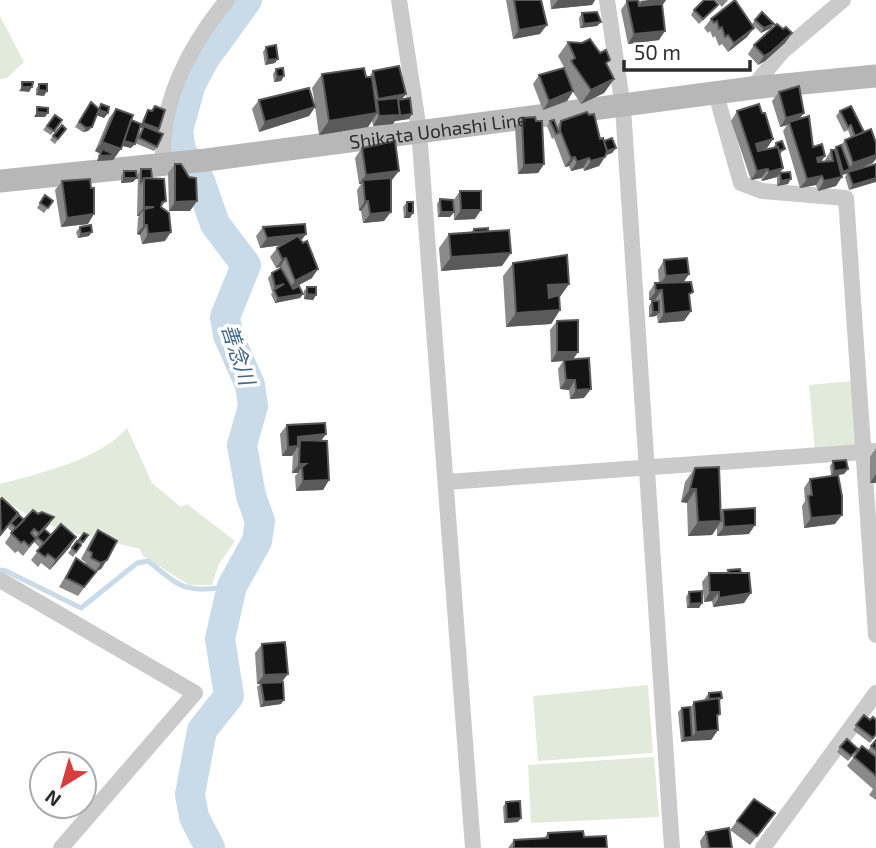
<svg xmlns="http://www.w3.org/2000/svg" width="876" height="848" viewBox="0 0 876 848" font-family="'Exo 2','Noto Sans JP',sans-serif">
<rect width="100%" height="100%" fill="#fff"/>
<path fill="#e2eadc" d="M0,16L24,62L7,78L0,79Z
M852,381L857,444L851,450L815,451L809,385Z
M127,428L152,483L181,507L187,504L235,541L219,564L212,585H189L143,556L140,549L62,530L31,517L0,498V484C38,474 101,459 127,428Z
M648,685L653,753L538,761L533,696Z
M654,757L659,817L531,823L528,765Z"/>
<g fill="none" stroke-linecap="round" stroke-linejoin="round">
<path stroke="#c9dae8" stroke-width="5" d="M0,570L6,571L81,608L137,563L148,561C184,590 185,593 232,586"/>
<path stroke="#c9dae8" stroke-width="30" d="M210,848L194,817L190,794L202,730L229,696L220,639L232,586L257,541L260,521L251,496L242,445L253,406L250,385L228,335L225,317L246,265L215,224L200,181L181,151L178,130L191,84L205,58L247,0"/>
<path stroke="#cacaca" stroke-width="16" d="M399,0L419,130L473,848
M607,0L623,108L672,848
M752,88L782,52L843,0
M716,94L741,183L762,191L846,198L876,635
M163,163C160,101 189,47 227,0
M447,482L876,451
M0,580L195,693L61,848
M763,848L876,693"/>
<path stroke="#b7b7b7" stroke-width="23" id="s1" d="M0,181L206,160L752,88L876,76"/>
</g>
<path fill="#8a8a8a" d="M506,0H541L540,34L513,39Z
M550,0H595L592,5L551,9Z
M666,0L662,5L659,40L628,44L621,10L627,1Z
M716,0H728L722,7L716,1Z
M718,5L699,24L691,15L694,10Z
M582,13L601,22L597,26L580,28L579,18Z
M711,19L747,37L728,52L722,44L719,46L715,36L713,38L710,31L708,33L704,28Z
M755,20L771,28L761,33L752,24Z
M783,29L792,33L785,43L765,61L758,65L748,54L754,45Z
M568,42L607,65L614,79L604,93L581,104L573,92L567,101L543,110L533,84L539,75L565,69L558,56Z
M266,47L275,63L265,65L263,52Z
M276,69L284,76L281,81L274,82L273,74Z
M373,71L402,99L409,119L395,121L393,124L373,126L372,121L368,127L319,135L315,107L309,116L259,132L252,109L259,100L315,104L312,88L322,74L366,77H369Z
M39,84L44,96L36,95V89Z
M779,92L800,119L821,162H825V160L831,150H833L836,147L841,145L845,140L851,138L848,130L844,132L836,116L840,111L851,106L873,163L848,172L847,174L842,175L836,186L818,191L816,185L800,188L783,131L787,125L780,127L772,101Z
M91,102L98,108L101,104L108,113L104,118L97,115L88,131L83,132L75,127Z
M155,106L159,129L158,132L157,147L154,151L135,143L142,128L140,127L145,115L148,110L151,111Z
M116,109L131,120V148L122,146L113,160L97,161L99,153L95,151L109,118Z
M737,111L773,139L767,148L758,151L773,148L776,143L785,149L780,154L783,168L780,173L788,184L777,186V177L762,181L761,178L751,180L731,121Z
M55,115L62,120L51,135L43,130Z
M522,118L544,164L538,173L518,174L515,127Z
M550,121L557,126L561,121L600,139L616,148L612,153L606,155L599,166L584,171L583,168L571,171L569,166L565,167L554,138L552,139L547,126Z
M62,125L66,129L55,144L50,140Z
M362,148L392,180H391L384,221L363,223L361,211L359,210L357,190L361,184H359L355,158Z
M175,164L190,211H169L168,173Z
M876,164L849,190L845,177L848,172Z
M141,169L152,178L166,201L161,207L165,241L142,244L140,235L137,234L138,218L139,216H137L138,174Z
M124,171L133,182L121,183V176Z
M62,181L88,224L61,227L55,190Z
M460,191L475,219L454,220L453,201Z
M45,195L53,201L44,213L37,208Z
M440,199L454,212L450,217H438L437,204Z
M407,202L410,218H404L403,207Z
M80,227L89,236L78,238L76,232Z
M263,227L306,234L301,241L312,278L293,288L303,294L300,298L275,303L271,294L273,292H272L268,278L272,273L280,268V267L276,268L270,257L277,248L282,245L260,248L256,236Z
M474,229L488,231L502,266L441,271L439,248L449,234L471,232Z
M664,260L689,274L683,282L690,298L691,311L684,321L658,323L657,315L656,316L649,317V306L652,301H655V300H649V292L655,283H659L658,270Z
M513,263L569,284L560,297V310L551,324L506,327L503,276Z
M307,287L316,295L313,300L304,299V291Z
M557,321L578,352L573,359L584,398L570,399L569,390L560,389L558,369L563,361L551,362L550,330Z
M287,425L326,434L321,441L329,480L323,490L296,491L295,476L298,473H292L293,453L292,456H282L280,434Z
M876,448V483H870V457Z
M833,461L848,469L844,474L831,476L830,466Z
M695,468L721,512L723,510L749,534L717,536V528L712,535L688,536L687,503L681,502L685,482Z
M810,479L835,524L804,528L802,506L805,501L804,488Z
M0,500L18,513L12,522L24,520L48,526L36,538V539L44,529L51,535L76,537L50,570L41,563L38,567L31,560L40,548L34,542L23,556L18,551L15,553L5,543L12,532L8,528L10,524L0,536Z
M98,530L117,541L101,569L96,572L78,596L59,587L76,558L85,565L86,563L81,559L91,540Z
M84,533L88,535L73,557L68,553Z
M728,570L744,603L713,607L712,601L704,602L702,582L709,573H726Z
M689,592L702,603L699,608H687L686,597Z
M262,644L282,682L281,704L260,707L257,687L260,684H257L255,653Z
M709,693L722,698L719,702L720,714L717,718L718,730L711,740H689L681,742L678,712L682,708H690L694,702L705,700V698Z
M864,715L870,720L876,735L870,743L853,730Z
M876,740V800L869,795L873,789L847,766L862,746L868,750Z
M840,747L858,749L848,761L837,752Z
M506,802L518,822L504,823L503,807Z
M737,821L768,822L750,845L730,830Z
M706,832L732,848H701L700,841Z
M548,833L584,837L607,848H508L514,840L544,838Z"/>
<path fill="#5a5a5a" d="M558,0H595L592,5L551,9Z
M649,0H666L659,10L633,15L642,1Z
M601,22L597,26L580,28L584,24Z
M774,24L771,28L761,33L764,28Z
M547,25L540,34L513,39L519,30Z
M754,28L747,37L728,52L734,43Z
M665,31L659,40L628,44L634,34Z
M792,33L785,43L765,61L758,65L764,56Z
M278,59L275,63L265,65L268,60Z
M284,76L281,81L274,82L277,77Z
M614,79L604,93L581,104L591,90Z
M22,87H32L29,92L19,91Z
M39,90L47,91L44,96L36,95Z
M573,91L567,101L543,110L549,101Z
M406,94L399,103L377,100L371,108L378,99Z
M315,107L309,116L259,132L265,122Z
M99,110L108,113L104,118L96,115Z
M37,112L48,113L45,117H34Z
M377,113L368,127L319,135L329,121Z
M804,113L797,122H789L787,125L780,127L786,118Z
M412,114L409,119L395,121L393,124L373,126L379,116Z
M143,123L159,129L156,134L144,126L142,128L140,127Z
M92,127L88,131L83,132L86,128Z
M773,139L767,148L751,153L756,144Z
M123,140L135,144L131,148L120,145Z
M102,142L121,149L113,160L97,161L100,156L102,149L99,153L95,151Z
M616,148L612,153L601,157L604,152Z
M876,155V159L873,163L839,176L843,172L849,169L853,163Z
M825,156L819,165L817,158Z
M575,157L569,166L565,167L571,158Z
M605,157L599,166L584,171L591,161Z
M589,158L583,168L571,171L577,162Z
M544,164L538,173L518,174L524,165Z
M783,168L777,177L762,181L769,172Z
M768,169L761,178L751,180L757,171Z
M399,171L392,180L364,184L363,180L361,184H359L366,175Z
M822,176L816,185L800,188L807,179Z
M842,177L836,186L818,191L824,181Z
M124,178H137L133,182L121,183Z
M876,178V182L849,190L853,185Z
M791,179L788,184L777,186L781,181Z
M197,201L190,211H169L175,202Z
M365,201H368L361,211L359,210Z
M144,207H154L144,209L139,216H137Z
M461,210H481L475,219L454,220Z
M391,212L384,221L363,223L370,214Z
M441,212H454L450,217H438Z
M407,213H413L410,218H404Z
M94,214L88,224L61,227L67,218Z
M144,225H147L140,235L137,234Z
M92,232L89,236L78,238L81,234Z
M171,232L165,241L142,244L148,234Z
M306,234L299,243L260,248L267,238Z
M511,253L502,266L441,271L451,257Z
M286,258L280,267L276,268L282,259Z
M318,269L312,278L288,291L295,281Z
M689,274L683,283L659,285L666,276Z
M569,284L559,298L538,299L548,285Z
M662,290L655,300H649L656,291Z
M303,294L300,298L275,303L278,298Z
M307,294L316,295L313,300L304,299Z
M560,310L551,324L506,327L516,313Z
M691,311L684,321L658,323L664,314Z
M653,312H659L656,316L649,317Z
M557,352H578L572,361L564,360L563,361L551,362Z
M566,380H575L569,390L560,389Z
M591,389L584,398L570,399L576,390Z
M326,434L319,443L300,440L296,446L298,437Z
M298,446L292,456H282L288,447Z
M299,464H306L302,467L298,473H292Z
M848,469L844,474L831,476L834,471Z
M876,474V483H870Z
M329,480L323,490L296,491L303,481Z
M690,489H696L687,503L681,502Z
M842,515L835,524L804,528L811,518Z
M54,517L48,526L32,542L39,533Z
M721,521L712,535L688,536L698,522Z
M755,525L749,534L717,536L724,527Z
M76,537L70,547L50,570L56,560Z
M107,560L101,569L95,572L101,563Z
M710,592H719L712,601L704,602Z
M751,593L744,603L713,607L719,598Z
M702,603L699,608H687L690,604Z
M288,674L281,683L257,684L264,675Z
M284,700L281,704L260,707L264,702Z
M718,730L711,740L689,741L696,732Z
M692,737L689,741L681,742L684,738Z
M521,818L518,822L504,823L507,819Z"/>
<path fill="#141414" stroke="#5a5a5a" stroke-width="2" d="M514,0H541L547,25L519,30Z
M638,0L639,6L662,4L665,31L634,34L627,1Z
M704,0H714L718,5L703,19L694,10Z
M735,0L754,28L734,43L728,35L725,37L722,27L719,29L717,21L714,23L711,19Z
M597,12L601,22L584,24L582,13Z
M762,12L774,24L764,28L755,20Z
M777,24L783,29L786,27L792,33L771,52L764,56L754,45Z
M590,39L600,53L606,50L610,60L606,63L614,79L591,90L571,61L575,58L568,42L582,43Z
M276,45L278,59L268,60L266,47Z
M399,66L406,94L378,99L373,71Z
M283,68L284,76L277,77L276,69Z
M364,68L366,77H372L377,113L329,121L322,74Z
M564,68L573,91L549,101L539,75Z
M22,82H33L32,87H22Z
M39,84H47V91L39,90Z
M799,86L804,113L786,118L779,92Z
M309,88L315,107L265,122L259,100Z
M398,98L400,115L379,116L377,100Z
M410,98L412,114L399,116L400,115L398,100Z
M91,102L99,109L92,127L86,128L79,122Z
M101,104L109,107L108,113L99,110Z
M759,104L762,113H765L773,139L756,144L758,151L778,147L783,168L769,172L768,169L757,171L737,111Z
M155,106L165,110L159,129L143,123L148,110L152,111Z
M851,106L864,132L855,136L851,125L848,127L840,111Z
M37,107L48,108V113L37,112Z
M116,109L133,115L121,149L102,142Z
M587,112L589,115L594,114L600,139L603,138L607,151L605,157L591,161L589,158L577,162L575,157L571,158L560,130L561,121Z
M55,115L62,120L54,131L47,126Z
M809,116L813,147L822,144L825,156L817,158L818,162L833,161L831,150H835L842,177L824,181L822,176L807,179L789,122Z
M535,117L536,121H542L544,164L524,165L522,118Z
M131,120L141,124L135,144L124,141Z
M554,120L559,133L556,134L550,121Z
M62,125L66,129L58,139L53,136Z
M144,126L163,134L157,147L139,138Z
M871,129L876,143V155L853,163L845,140Z
M612,138L616,148L607,151L604,141Z
M395,141L399,171L366,175L362,148Z
M782,141L785,149L779,151L778,147H777L776,143Z
M841,145L850,169L843,172L836,147Z
M102,149L116,155L100,156Z
M175,164H181L189,177L196,178L197,201L175,202Z
M876,164V178L853,185L848,172Z
M141,169H151L152,178H144L141,182Z
M124,171H136L137,178H124Z
M790,172L791,179L781,181L780,173Z
M144,178L164,179L166,201L162,202L161,207L169,213L171,232L148,234L147,225H144V209L154,207H144Z
M391,178V212L370,214L368,201H365L363,180Z
M90,179L91,188H94V214L67,218L62,181Z
M460,191H481V210H461Z
M45,195L53,201L48,208L40,203Z
M440,199L453,200L454,212H441Z
M407,202H413V213H407Z
M305,224L306,234L267,238L263,227Z
M91,225L92,232L81,234L80,227Z
M488,228V231L474,232V229Z
M509,230L511,253L451,257L449,234Z
M298,236L303,243L307,241L318,269L295,281L286,258L282,259L277,248Z
M567,255L569,284L548,285L549,298L559,295L560,310L516,313L513,263Z
M687,258L689,274L666,276L664,260Z
M281,268L293,289L299,286L303,294L278,298L274,290L284,284L275,287L272,273Z
M691,282L693,292L689,294L691,311L664,314L662,290L656,291L655,283Z
M307,287H316V295L307,294Z
M652,301H659V312H653Z
M578,320V352H557V321Z
M589,358L591,389L576,390L575,380H566L564,360Z
M325,423L326,434L298,437V446L288,447L287,425Z
M300,440L327,441L329,480L303,481L302,467L306,464H299Z
M846,460L848,469L834,471L833,461Z
M719,467L721,521L698,522L696,489H690L695,468Z
M838,475L842,496V515L811,518L808,496L812,495L810,479Z
M2,498L18,513L1,534L0,500Z
M755,508V525L724,527L723,510Z
M33,510L38,514L42,512L54,517L39,533L34,529L31,533L36,539L29,546L24,541L21,543L11,533Z
M19,515L24,520L16,528L11,523Z
M61,524L76,537L56,560L48,554L45,557L37,551Z
M44,529L51,535L44,543L37,537Z
M98,530L117,541L107,560L101,563L91,558L92,553L88,550Z
M84,533L88,535L83,542L79,540Z
M77,541L81,545L76,552L72,548Z
M76,558L96,572L84,587L66,578Z
M740,569L741,573H729L728,570Z
M709,573H749L751,593L719,598V592H710Z
M702,591V603L690,604L689,592Z
M285,642L288,674L264,675L262,644Z
M283,682L284,700L264,702L261,683Z
M721,692L722,698L709,699V693Z
M719,698L720,714L717,715L718,730L696,732L694,702Z
M690,707L692,737L684,738L682,708Z
M864,715L870,720L873,717L876,720V734L873,738L856,725Z
M847,739L858,749L851,756L840,747Z
M876,740V750L871,746Z
M862,746L876,757V776L854,757Z
M754,799L775,813L757,836L737,821Z
M520,801L521,818L507,819L506,802Z
M729,828L732,848H709L706,832Z
M583,831L584,837L606,836L607,848H514V840L548,838V833Z"/>
<g text-anchor="middle" dominant-baseline="central" stroke-width="7" stroke-linejoin="round" paint-order="stroke">
<g font-size="19" fill="#2d2d2d" stroke="#fff">
<text stroke="none"><textPath href="#s1" startOffset="441">Shikata Uohashi Line</textPath></text>
</g>
<g font-size="21" font-style="italic" fill="#426889" stroke="#fff">
<text transform="translate(239 354) rotate(72)">善念川</text>
</g>
</g>
<g transform="translate(63 785) rotate(217)"><circle r="33" fill="#ffffff" stroke="#ababab" stroke-width="2"/>
<path d="M0-5L12 26L0 18L-12 26Z" fill="#d83c3c"/>
<text y="-10" font-size="19" font-weight="bold" text-anchor="middle" fill="#2d2d2d">N</text>
</g>
<path d="M624 60v10h126v-10" fill="none" stroke="#2d2d2d" stroke-width="3.5"/>
<text x="634" y="60" font-size="21" fill="#2d2d2d" stroke="#ffffff" stroke-width="5" paint-order="stroke">50 m</text>
</svg>
